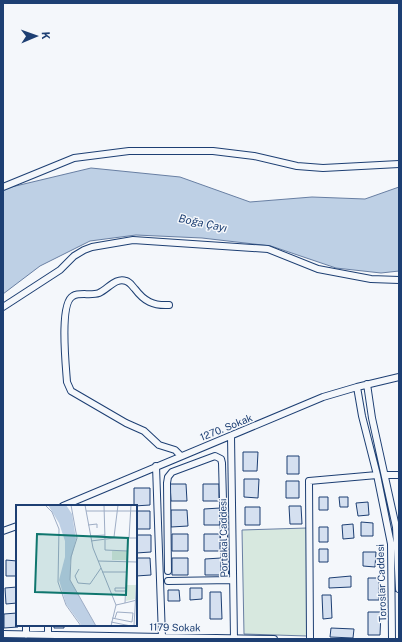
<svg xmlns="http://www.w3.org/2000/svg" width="402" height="642" viewBox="0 0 402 642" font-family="'Public Sans',sans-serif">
<rect width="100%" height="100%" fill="#f4f7fb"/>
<path fill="#d7e8df" stroke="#687fa3" d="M307,528V636L244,634L242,530Z"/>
<path fill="#bed0e5" stroke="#687fa3" d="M91,168L180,177L250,202L312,197L365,199L399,187V271L381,273L336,268L271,246L202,238L136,235L90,241L40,266L3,294V189Z"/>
<path fill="#d5e0f0" stroke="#1d3f73" d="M243,452H258L257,471H243Z
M287,456H299V474H287Z
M244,479H259L258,498L244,497Z
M286,481H299V498H286Z
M170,484H186L187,501H171Z
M203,484H219V501H203Z
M134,488H150V505L134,506Z
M319,497H328V510H319Z
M339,497H348V507H340Z
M368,502L369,515L358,516L356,503Z
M289,506H301L302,524H290Z
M245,507H260V525H245Z
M220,508V525H204V509Z
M171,510H187L188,526L171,527Z
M136,511H150V529H136Z
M361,522L373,523V536H361Z
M353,524L354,538L343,539L342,525Z
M319,527H328V542H319Z
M172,534H188V551H172Z
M204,534H220V551H204Z
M136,535H151V552L136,553Z
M319,549H328V562H319Z
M363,552H376L375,567L363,566Z
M136,558H150L151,575L136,576Z
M172,558H188V575H172Z
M221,558V575H205V559Z
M6,560L17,561V576H6Z
M351,576V587L329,588V578Z
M368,578H379V600H368Z
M17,587V603L6,604L5,588Z
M190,588H202V599L190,600Z
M168,590H179L180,601H168Z
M210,592H221L222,619H210Z
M322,595H331L332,618L323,619Z
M368,612H381L380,635H368Z
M17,613L18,627L4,628V614Z
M54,625H64V628H54Z
M331,628L354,629L353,638L330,637Z"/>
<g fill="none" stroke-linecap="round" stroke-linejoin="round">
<g stroke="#1d3f73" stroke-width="8">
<path id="minor" d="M3,187L74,158L129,151H213L254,156L297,166L323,168L399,164
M169,305C153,306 144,301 135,289C132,286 130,282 126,281C116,277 108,289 99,293C91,296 80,292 73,296C59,303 66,367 67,382L71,391L126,423L144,431L159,445L175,450L181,456
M3,307L60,270L74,256L84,250L92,247L133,240L268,249L318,269L371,279L399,280
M367,384L372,418L396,527L399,589
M357,387L362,416L377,475L391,544L392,639
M231,436L234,639
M156,466L162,637
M385,475H399
M63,506L323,397L357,387L399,377
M3,531L17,526
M168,571L167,483L168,477L172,472L215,456L221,459L222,463L225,574
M168,581L233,580
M26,625V635
M48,625V635
M3,634L274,639
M310,639L309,481L377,475"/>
</g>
<use href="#minor" stroke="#f4f7fb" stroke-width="6"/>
</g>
<g text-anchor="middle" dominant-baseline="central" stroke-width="3" stroke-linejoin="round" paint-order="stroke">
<g font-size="10" fill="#1d3f73" stroke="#f4f7fb">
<text transform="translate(226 427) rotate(-22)">1270. Sokak</text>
<text transform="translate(223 538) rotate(-91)">Portakal Caddesi</text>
<text transform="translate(381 583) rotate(-92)">Toroslar Caddesi</text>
<text transform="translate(175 627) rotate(1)">1179 Sokak</text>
</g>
<g font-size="11" font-style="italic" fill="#1d3f73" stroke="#f4f7fb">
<text transform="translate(203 223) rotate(12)">Boğa Çayı</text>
</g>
</g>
<g transform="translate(16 505)">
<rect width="121" height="121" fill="#f4f7fb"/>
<path d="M96,46H111V55H96ZM111,80H120L119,94L110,96Z" fill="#d7e8df"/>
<path d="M32,0H50L56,9L60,34L54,59V75L80,121H66L50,99L43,75L49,52V36L43,18Z" fill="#bed0e5"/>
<path fill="none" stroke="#9eadc5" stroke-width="1" d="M29,0L36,7L43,24L42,77L50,100L65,121M55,0L61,33L55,52L54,75L80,121M69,0L77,43L100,100M88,0L89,34M70,6H121M72,20L81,19V23M74,31L89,30M98,32L102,0M113,33L115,0M89,35V45L112,46M75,36L98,33H121M82,56L121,57M63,64L59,71L62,78L74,79L85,63M86,67H111M110,86H99V83H110M109,98L121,95M100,100L109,98L112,34M96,113L116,117L117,108L101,107L99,113M95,117L115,121M95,121L100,100M118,121L121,70"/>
<path fill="#0f766e" fill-opacity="0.15" stroke="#0f766e" stroke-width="2" d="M21,29L112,33L110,90L19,87Z"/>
<rect width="121" height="121" fill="none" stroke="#1d3f73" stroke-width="2"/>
</g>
<rect width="402" height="642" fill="none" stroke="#1d3f73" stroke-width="8"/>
<g transform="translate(36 36) rotate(88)" stroke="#f4f7fb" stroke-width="3" paint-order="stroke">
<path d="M0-3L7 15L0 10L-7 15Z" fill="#1d3f73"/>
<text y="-6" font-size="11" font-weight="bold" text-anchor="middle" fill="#1d3f73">K</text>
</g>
</svg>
